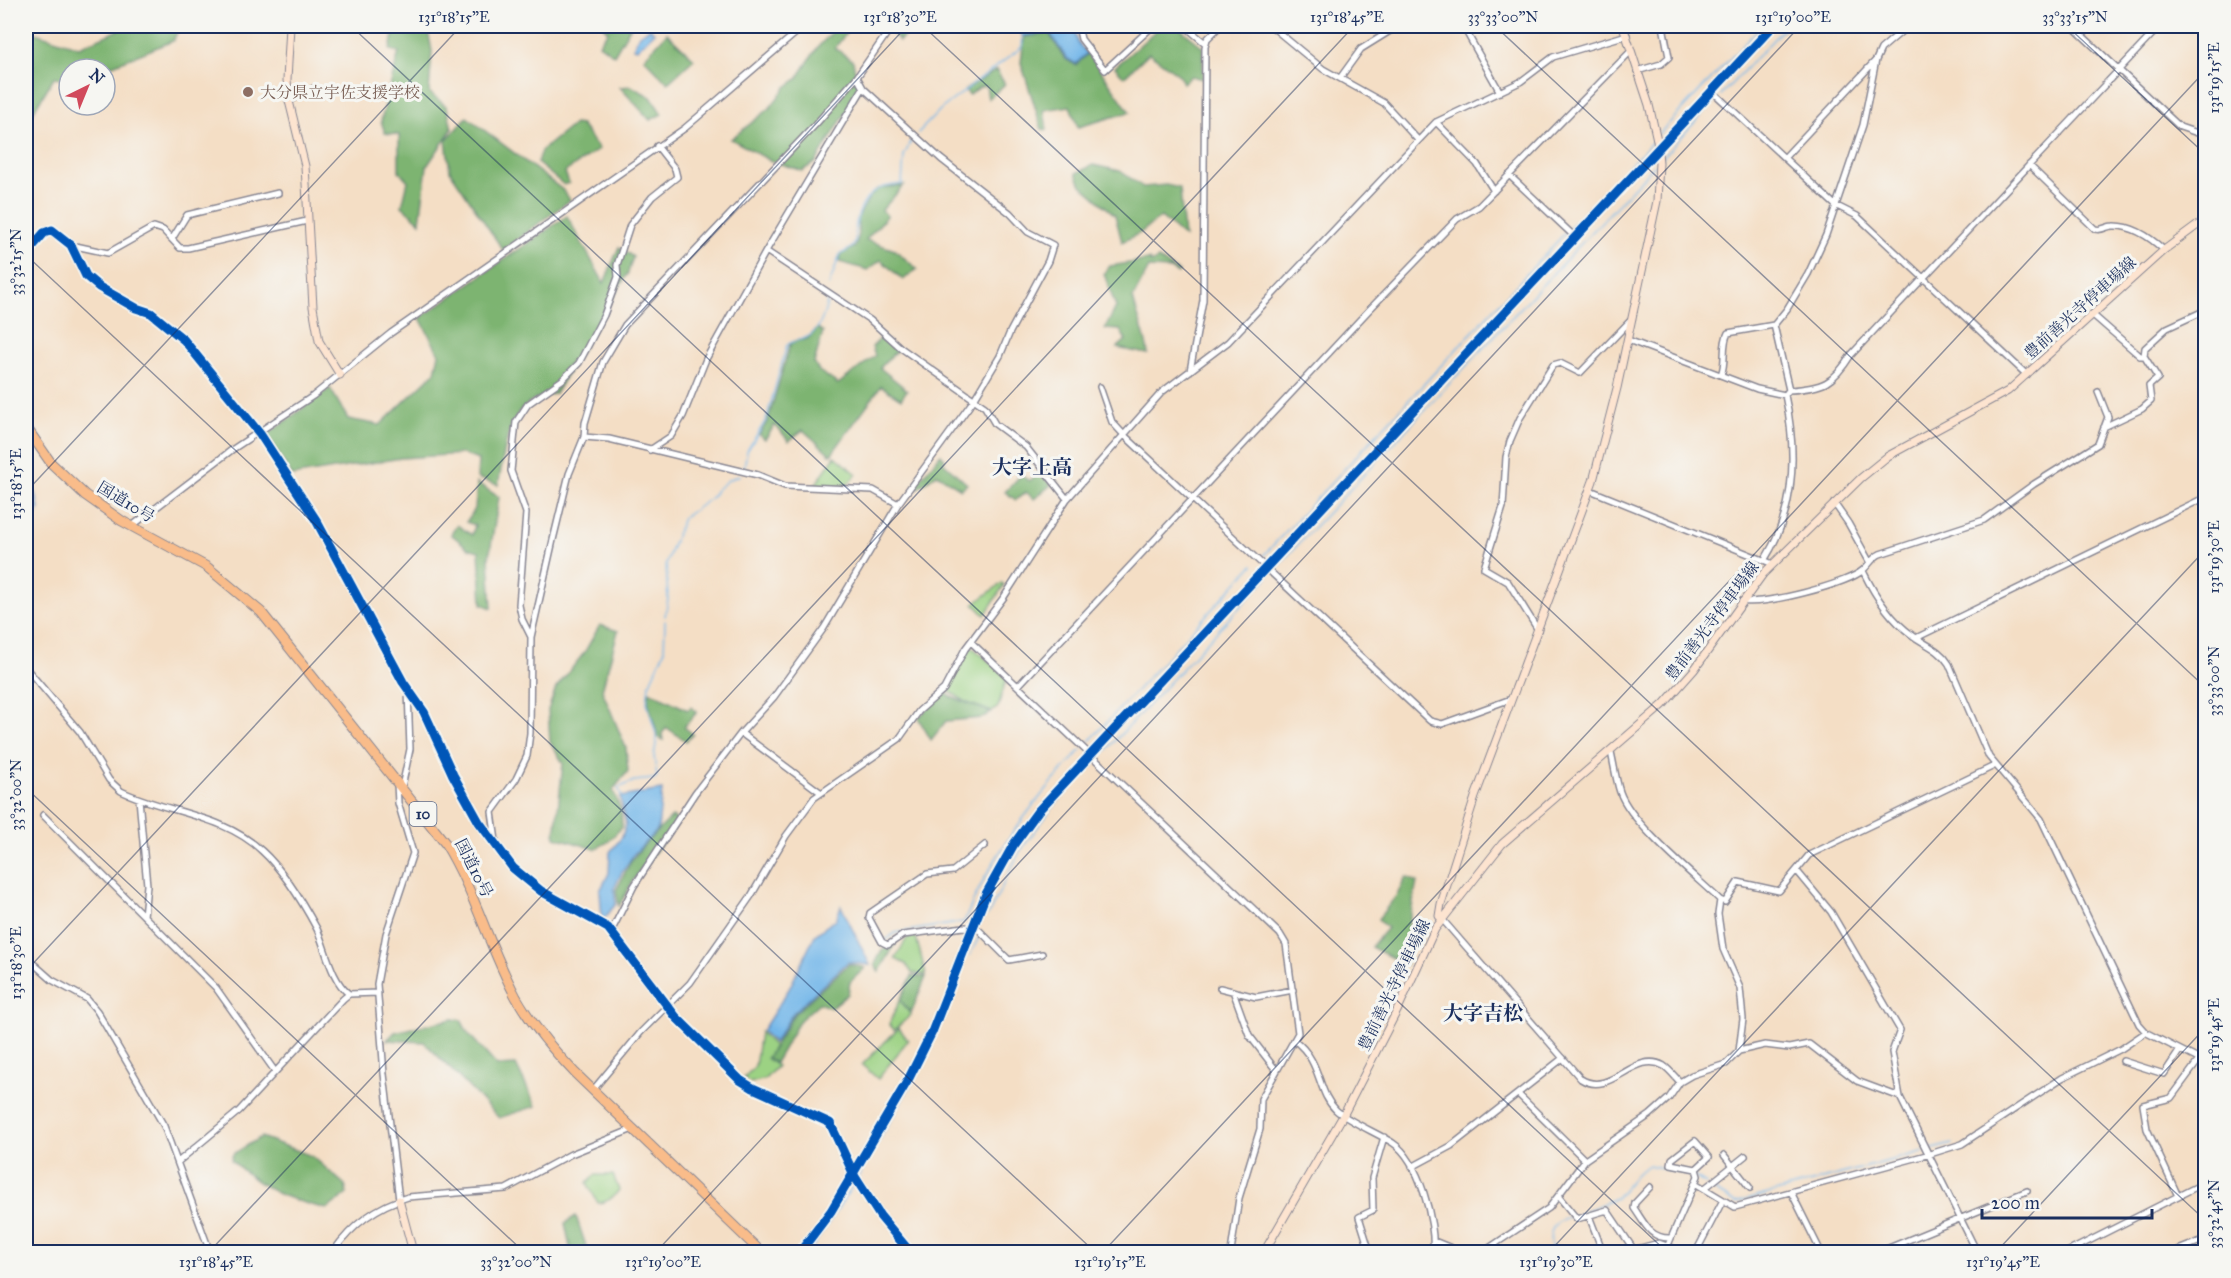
<svg xmlns="http://www.w3.org/2000/svg" width="2231" height="1278" viewBox="0 0 2231 1278" font-family="'IM FELL Great Primer','Noto Serif JP',serif">
<rect width="100%" height="100%" fill="#f6f6f2"/>
<filter id="ink" filterUnits="userSpaceOnUse"><feTurbulence type="fractalNoise" baseFrequency=".0167" numOctaves="2"/><feDisplacementMap in="SourceGraphic" scale="12" xChannelSelector="R" yChannelSelector="G"/><feConvolveMatrix kernelMatrix="1 2 1 2 8 2 1 2 1" color-interpolation-filters="sRGB"/></filter>
<filter id="wash" filterUnits="userSpaceOnUse"><feTurbulence type="fractalNoise" baseFrequency=".008" numOctaves="4" result="noise"/><feDisplacementMap in="SourceGraphic" scale="24" xChannelSelector="R" yChannelSelector="G"/><feGaussianBlur stdDeviation="1.35" result="paint"/><feColorMatrix in="noise" values="0 0 0 0 0 0 0 0 0 0 0 0 0 0 0 0 0 1.4 0 .05"/><feComposite in="paint" operator="in"/></filter>
<g filter="url(#wash)">
<rect width="100%" height="100%" fill="#f4dec5"/>
<path fill="#9cd283" stroke="#5c8070" stroke-width="1.5" d="M835,456L857,474L846,486L815,485Z
M1002,583L1004,585L985,615L974,604Z
M971,646L1007,677L998,707L992,712L968,703L947,690Z
M916,937L926,975L912,973L906,964L895,959L907,938Z
M900,1000L911,1015L894,1030L889,1024Z
M899,1028L908,1040L878,1079L862,1065Z
M760,1032L774,1046L767,1058L777,1066L765,1079L751,1083L744,1078L755,1066Z
M595,1175H613L619,1190C614,1197 607,1203 598,1203L587,1183Z"/>
<path fill="#7db471" stroke="#4c7268" stroke-width="1.5" d="M116,26H180L173,41L103,69H69V79L54,77L29,119L26,129V30L79,47L119,30Z
M395,26H427L432,51L429,92L447,107L452,129L427,166L420,222L402,206L408,181L399,171V135L385,133L381,121L399,52L390,50Z
M603,26H631L614,55L599,44L608,31Z
M838,26H846L849,29L835,48L853,61L859,91L816,162L802,171L769,160L731,139L769,109L786,87L797,79L817,48Z
M887,26H915L899,41Z
M1161,26H1177L1203,47V79L1191,76L1183,83L1179,75L1149,53L1124,77L1115,67Z
M667,33L694,59L668,83L644,58Z
M1049,33L1065,59L1076,65L1088,53L1130,112L1078,127L1070,106L1044,110L1047,130L1042,129L1021,63L1024,37Z
M996,70L1005,84L988,99L986,86L980,87L969,95L965,90Z
M631,86L651,97L662,114L650,120L620,87Z
M467,117L564,191L570,200L503,250L450,171L446,140Z
M574,124L581,125L599,149L565,172L569,183L564,185L537,163L541,151Z
M1093,165L1120,171L1143,187L1166,185L1180,188L1184,237L1161,217L1140,233L1122,242L1115,215L1081,185L1076,173Z
M904,185L882,210L887,216L866,240L895,250L917,269L903,280L881,260L868,270L839,262L840,255L855,247L859,234L857,219L869,198L877,189Z
M567,216L604,283L619,247L633,257L628,273L555,394C505,399 507,445 498,485L477,478L478,460L463,454L401,458L292,476L267,435L330,388L348,419L380,425L435,372L439,354L420,318Z
M1158,259L1179,272L1178,274L1170,269L1149,268L1133,298C1137,317 1146,334 1148,354L1117,348L1126,340L1120,330L1105,329L1116,307L1104,274L1110,266L1149,260L1151,263Z
M818,328L823,332L814,363L819,371L838,384L875,356L872,347L881,338L897,350L880,368L907,390L901,399L881,386L831,455L803,430L789,441L775,425L765,439L759,435L768,420L790,344L795,341L807,339Z
M941,454L945,459L943,462L967,484L961,489L937,474L918,488L915,485Z
M1040,473L1051,485L1034,499L1026,492L1016,500L1005,492L1021,475L1029,481Z
M477,483L499,497L489,558L492,608L482,604L479,551L468,548L451,534L457,525L472,535L475,525L466,522L475,509Z
M600,625L618,631L602,690L626,748L628,771L613,790L621,811L622,827L608,842L595,849L555,837L563,763L550,742L548,710L556,688L584,653Z
M649,691L688,710L691,707L697,712L684,727L693,734L686,741L667,728L662,733L663,740L658,737L648,702Z
M945,692L951,697L991,712L982,718L946,721L931,740L918,718Z
M672,817L679,821L634,879L619,906L616,890C623,879 626,867 635,856C645,842 660,829 672,817Z
M1406,877L1417,882L1408,928L1406,965L1371,947L1387,928L1378,919L1397,895Z
M896,943L879,972L875,964L882,950Z
M849,964L865,968L850,982L848,994L831,1008L819,1003L800,1020L775,1063L767,1058L794,1014Z
M912,976L926,977L911,1013L900,1000Z
M452,1019L461,1020L468,1033L497,1066L516,1065L536,1106L499,1118L424,1042L387,1040L395,1032Z
M261,1137L312,1156L345,1185L347,1194L327,1209C282,1198 265,1191 231,1160L233,1154Z
M576,1216L588,1252H571L565,1223Z"/>
<path fill="#74b7e9" stroke="#4873a4" stroke-width="1.5" d="M1020,26H1073L1078,43L1087,53L1076,64L1066,58L1050,33L1022,36Z
M650,28L654,33L637,49L633,48L639,35Z
M26,487L36,494L39,509L31,522L26,525Z
M662,790L658,829L634,854L621,874L614,889L616,904L602,921L600,891L609,873L610,852L622,837L626,823L620,797Z
M841,906L870,965L848,962L793,1013L774,1043L762,1031L789,989L815,935L836,919Z"/>
<g fill="none" stroke-linecap="round" stroke-linejoin="round">
<path stroke="#74b7e9" stroke-width="1.5" d="M1721,95L1786,26
M918,133L941,109L1022,47L1023,36
M1659,134L1761,26
M1661,159L1717,98
M1570,228L1654,140
M829,285L840,254C863,246 852,235 857,219C859,210 867,196 875,191C882,186 894,185 902,184L904,156L913,137
M744,468L747,451L766,420L787,345C794,340 797,341 805,338C821,332 826,310 828,296
M1263,556L1567,231
M1276,568L1656,164
M665,616L668,599L666,563L683,518L711,498L716,490L728,480L740,475
M1084,747L1253,565
M622,797L618,788L634,781L654,779L657,776L654,756L657,738L647,702L649,685L664,652L665,621
M988,915L1020,851L1052,808L1267,578
M885,941L895,933L964,922C991,855 1032,803 1081,750
M970,955L979,937
M1929,1150L1952,1144
M858,1177L923,1063L963,967
M1710,1187L1735,1203L1925,1151
M1577,1215L1616,1198L1637,1173L1649,1165L1693,1176L1706,1184
M809,1252L855,1182
M1553,1252C1546,1232 1553,1221 1572,1216"/>
</g>
</g>
<g filter="url(#ink)">
<g fill="none" stroke-linecap="round" stroke-linejoin="round">
<g stroke="#888692" stroke-width="8">
<path id="street" d="M1078,26L1081,39L1105,70L1153,26
M1185,26L1205,43
M1271,26L1323,69L1384,103L1418,140
M1463,26L1500,92
M2072,26L2180,127L2206,136
M1637,71L1661,64L1669,57L1663,26
M1340,78L1361,49L1398,26
M1712,91L1835,205L1857,216L2027,375
M289,101L314,88
M1436,122L1477,164L1494,191
M1784,158L1876,60L1881,49L1908,26
M2029,165L2095,229C2103,231 2106,226 2113,226C2133,225 2151,238 2164,250
M1509,175L1575,237
M172,239L187,215L278,193
M71,245L108,253L154,227L163,230L180,248H188L307,221
M766,251L870,320L901,348L985,407L995,424L1026,447L1067,499
M26,254L44,233L52,230L71,245L86,276L99,287L136,308L151,313L184,340L260,434L316,520L403,682L424,712L453,775L479,822L513,868L541,891L608,928L676,1017L740,1080L753,1088L830,1123L855,1177L880,1216L910,1252
M2093,315L2140,356H2144
M1774,325L1789,390
M1628,340L1757,389L1785,395
M1190,371L1203,300L1205,47L1207,39L1220,26
M1721,375C1727,361 1721,346 1728,333L1774,325L1787,309L1808,274L1826,235L1863,125L1876,60
M1100,387L1112,422L1124,435L1430,721L1442,724L1511,699
M1789,390C1823,388 1833,384 1851,355L2160,26
M2104,427L2142,409L2151,401L2149,386L2158,378L2144,356L2145,348L2167,328L2206,310
M584,437L609,439L758,475L785,486L873,490L898,504
M650,450L671,436L683,416L706,359L766,251L863,88
M1590,490L1773,564
M1834,503L1848,523L1869,561
M132,526L233,449L313,396L391,333L685,128L804,26
M1765,559C1796,509 1797,451 1785,395L1789,390
M1863,571C1874,594 1891,620 1912,635C1925,645 1940,649 1949,664L1989,757L2041,819L2139,1024L2147,1033L2206,1063
M1742,601C1762,606 1848,584 1863,570C1870,564 1872,558 1880,554L1984,520L2034,484L2098,444L2108,417L2098,392
M1538,630L1508,582L1484,568L1503,507L1506,457L1510,441L1520,418L1553,365L1560,363L1580,373L1632,319
M531,637L522,619L519,605L526,513L511,471L516,422L528,404L562,380L579,363L604,315L618,277L617,265L630,225L652,197L677,177L675,169L657,146
M1916,638L2206,497
M971,642L1280,934L1286,944L1298,1033L1261,1099L1260,1129L1239,1198L1231,1252
M26,668L80,732L109,780L121,791C167,813 223,814 262,851C284,871 303,903 317,929C326,949 331,980 349,994
M1018,686L1369,310L1457,219L1479,206L1631,51
M741,733L820,792
M1611,752C1614,765 1616,780 1620,792C1631,824 1695,876 1720,900
M397,784L398,803L413,853L386,934L377,984L384,1074L399,1200
M402,787L410,749L408,690
M139,799L147,885L144,916
M43,815L216,988L274,1070
M985,845L953,871L927,874L870,913L869,918L882,942L888,945L903,935L964,927L977,928L1009,960L1042,954
M497,848L492,812L516,779L527,756L530,733L531,637L553,540L569,474L584,437L585,423L603,362L625,325L815,125L857,77L892,26
M1797,871L1831,912L1900,1030L1892,1052L1900,1097
M1720,900L1725,902L1738,882L1779,891L1809,855L1994,766
M1442,919L1581,1079C1611,1098 1635,1049 1664,1066C1670,1070 1675,1077 1680,1082
M611,932L634,886L695,793L741,733L774,697L824,628L898,504L973,401L1000,356L1010,332L1048,261L1053,245L1028,232L1010,213L941,159L863,88L857,77
M26,957L52,980L87,999L97,1011L164,1126L210,1252
M1220,988L1256,997L1293,990
M1233,991L1249,1035L1276,1070
M1294,1040C1323,1062 1316,1091 1336,1110C1346,1120 1379,1134 1393,1143C1419,1160 1436,1223 1433,1252
M1739,1051L1765,1045L1789,1048L1809,1044L1857,1081L1900,1097L1977,1252
M2123,1061L2164,1074L2180,1050
M593,1090L641,1032L690,983L751,896L786,836L814,798L899,739L919,711L944,689L965,649L1004,597L1067,499L1162,392L1228,342L1436,122L1520,82L1553,57L1627,35
M1518,1094L1585,1160
M1724,1155L1750,1188
M179,1161L239,1111L343,999L349,994L378,993
M1412,1167L1451,1146L1563,1058
M1695,1183L1698,1176L1696,1169L1671,1164L1672,1159L1695,1141L1709,1157L1696,1169
M1650,1187L1635,1203L1634,1208C1645,1224 1650,1238 1669,1238
M1705,1188L1745,1156
M1791,1192L1821,1252
M2178,1196L2147,1129L2143,1105L2171,1098L2199,1060
M1559,1197L1577,1219L1607,1210L1634,1250
M1589,1216L1603,1252
M1434,1241L1461,1252
M2202,1241L2206,1250
M1369,1249L1359,1217L1373,1210L1372,1178L1384,1137
M333,1252C351,1226 377,1206 408,1197L506,1189L571,1154L633,1129
M1483,1252L1549,1208L1585,1160L1650,1115L1669,1098L1680,1082L1692,1075L1726,1064L1739,1051L1743,1019L1740,988L1723,949L1718,914L1720,900
M1625,1252L1659,1243L1683,1252
M1665,1252L1695,1183L1735,1207L1930,1154L1962,1144L2062,1078L2121,1049L2146,1032
M1696,1252L1723,1200
M1879,1252L2027,1191
M2067,1252L2206,1182
M2173,1252L2206,1239"/>
</g>
<g stroke="#888692" stroke-width="9">
<path id="secondary" d="M290,26L287,80L289,101L305,166L313,307L319,341L340,375
M1442,919L1439,916L1441,904L1475,797L1593,481L1617,388L1657,201L1659,163L1657,140L1649,105L1623,26
M399,1200L413,1252
M800,1252L831,1211L908,1080L932,1032L986,894L1014,844L1038,811L1773,26
M1264,1252L1344,1114L1397,1011L1435,929L1502,844L1663,705L1694,670L1763,574L1861,478L1888,456L2008,391L2164,250L2206,219"/>
</g>
<g stroke="#888692" stroke-width="11">
<path id="highway" d="M26,427L51,463L85,495L122,521L207,567L261,612L445,843C475,892 489,947 516,997C532,1025 553,1050 575,1073L761,1252"/>
</g>
<use href="#street" stroke="#fff" stroke-width="5"/>
<use href="#secondary" stroke="#fde4d0" stroke-width="7"/>
<use href="#highway" stroke="#f9bc8a" stroke-width="9"/>
<g stroke="#f6f6f2" stroke-width="13">
<path id="cycleway" d="M26,254L44,233L52,230L71,245L86,276L99,287L136,308L151,313L184,340L260,434L316,520L403,682L424,712L453,775L479,822L513,868L541,891L608,928L676,1017L740,1080L753,1088L830,1123L855,1177L880,1216L910,1252
M800,1252L831,1211L908,1080L932,1032L986,894L1014,844L1038,811L1773,26"/>
</g>
<use href="#cycleway" stroke="#0057b8" stroke-width="9"/>
</g>
</g>
<path fill="none" stroke="#1b2f5e" stroke-width="1.5" stroke-opacity="0.45" d="M351,26L1667,1252M923,26L2206,1221M1495,26L2206,688M2067,26L2206,155M26,255L1095,1252M26,492L461,26M26,788L524,1252M26,971L907,26M209,1252L1354,26M656,1252L1800,26M1103,1252L2206,70M1549,1252L2206,549M1996,1252L2206,1027"/>
<circle fill="#8d6e63" stroke="#f6f6f2" stroke-width="2" cx="248" cy="92" r="6"/>
<g text-anchor="middle" dominant-baseline="central" stroke-width="6" stroke-linejoin="round" paint-order="stroke">
<rect fill="#f6f6f2" stroke="#5d6b8a" stroke-width="1.5" x="409.5" y="802" width="27" height="24" rx="4.5"/>
<g font-size="15" font-weight="bold" fill="#1b2f5e">
<text x="423" y="814">10</text>
</g>
<g font-size="16" fill="#785e54" stroke="#f6f6f2" text-anchor="start">
<text x="260" y="92">大分県立宇佐支援学校</text>
</g>
<g font-size="16" fill="#1b2f5e" stroke="#f6f6f2">
<text transform="translate(2080 308) rotate(-42)">豊前善光寺停車場線</text>
<text transform="translate(126 502) rotate(31)">国道10号</text>
<text transform="translate(1712 621) rotate(-53)">豊前善光寺停車場線</text>
<text transform="translate(474 868) rotate(63)">国道10号</text>
<text transform="translate(1394 985) rotate(-64)">豊前善光寺停車場線</text>
</g>
<g font-size="20" font-weight="bold" fill="#1b2f5e" stroke="#f6f6f2">
<text x="1032" y="467">大字上高</text>
<text x="1483" y="1013">大字吉松</text>
</g>
</g>
<rect width="2231" height="1278" fill="none" stroke="#f6f6f2" stroke-width="66"/>
<g transform="translate(87 87) rotate(43)"><circle r="28" fill="#f6f6f2" stroke="#9ea6b7" stroke-width="1.5"/>
<path d="M0-4.5L10 22L0 15L-10 22Z" fill="#d1495b"/>
<text y="-9" font-size="16" font-weight="bold" text-anchor="middle" fill="#1b2f5e">N</text>
</g>
<path d="M1982 1209v9h170v-9" fill="none" stroke="#1b2f5e" stroke-width="3"/>
<text x="1991" y="1209" font-size="18" fill="#1b2f5e" stroke="#f6f6f2" stroke-width="4.5" paint-order="stroke">200 m</text>
<rect x="33" y="33" width="2165" height="1212" fill="none" stroke="#1b2f5e" stroke-width="2"/>
<g font-size="15" text-anchor="middle" fill="#1b2f5e">
<text x="454" y="22">131°18'15"E</text>
<text x="900" y="22">131°18'30"E</text>
<text x="1347" y="22">131°18'45"E</text>
<text x="1503" y="22">33°33'00"N</text>
<text x="1793" y="22">131°19'00"E</text>
<text x="2075" y="22">33°33'15"N</text>
<text transform="translate(2214 78) rotate(-90)" y="5">131°19'15"E</text>
<text transform="translate(16 262) rotate(-90)" y="5">33°32'15"N</text>
<text transform="translate(16 484) rotate(-90)" y="5">131°18'15"E</text>
<text transform="translate(2214 557) rotate(-90)" y="5">131°19'30"E</text>
<text transform="translate(2214 681) rotate(-90)" y="5">33°33'00"N</text>
<text transform="translate(16 795) rotate(-90)" y="5">33°32'00"N</text>
<text transform="translate(16 963) rotate(-90)" y="5">131°18'30"E</text>
<text transform="translate(2214 1035) rotate(-90)" y="5">131°19'45"E</text>
<text transform="translate(2214 1214) rotate(-90)" y="5">33°32'45"N</text>
<text x="216" y="1267">131°18'45"E</text>
<text x="516" y="1267">33°32'00"N</text>
<text x="663" y="1267">131°19'00"E</text>
<text x="1110" y="1267">131°19'15"E</text>
<text x="1556" y="1267">131°19'30"E</text>
<text x="2003" y="1267">131°19'45"E</text>
</g>
</svg>
